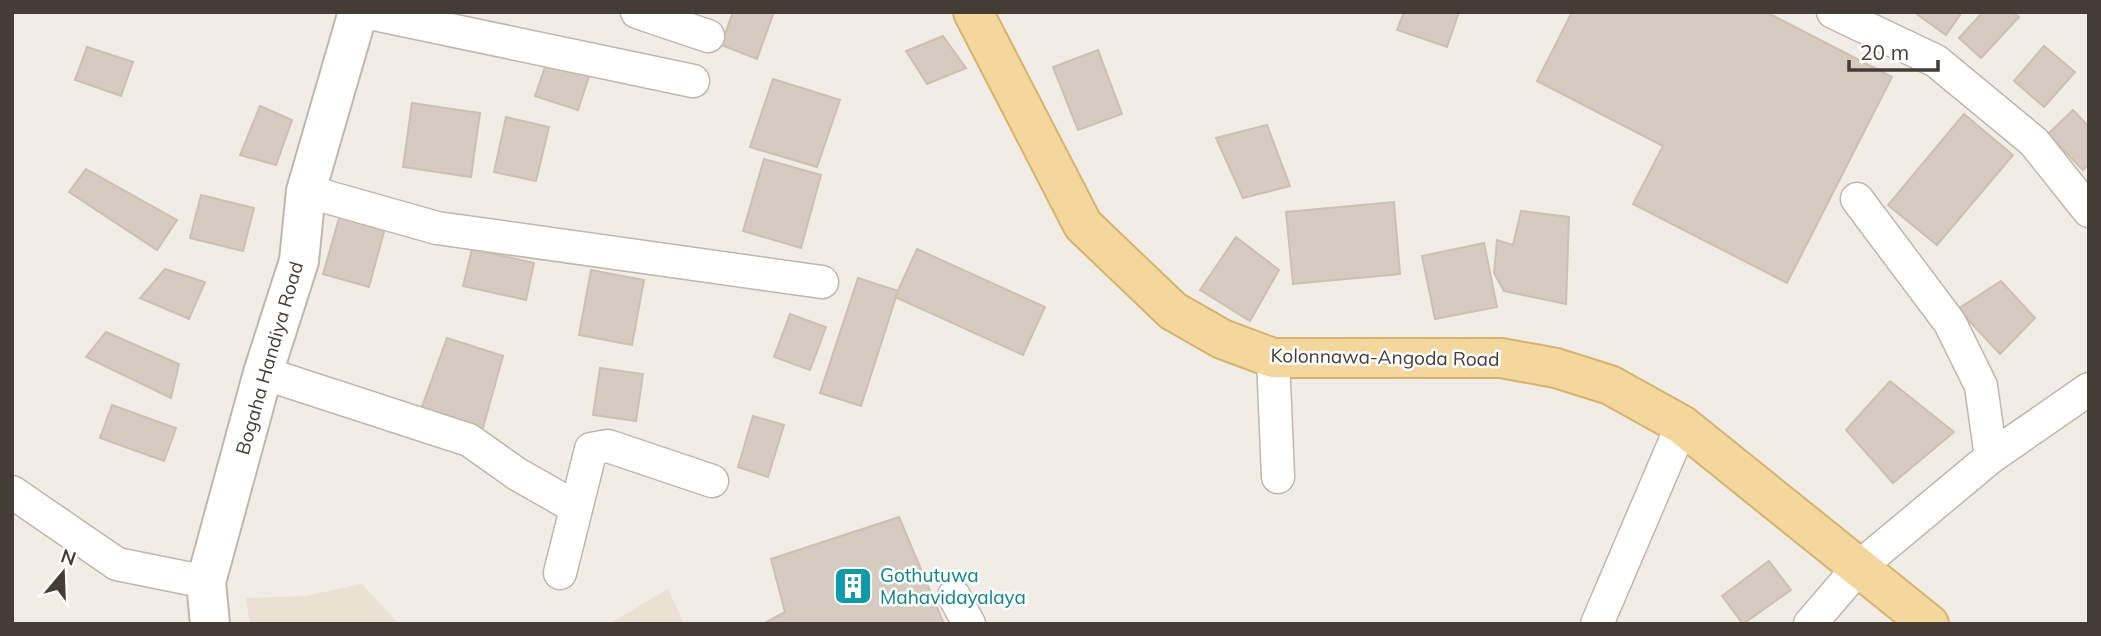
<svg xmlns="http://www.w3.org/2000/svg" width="2101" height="636" viewBox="0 0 2101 636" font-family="Mulish,sans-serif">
<rect width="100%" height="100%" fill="#f1ede6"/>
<path fill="#e9e1d1" d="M362,584L399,624H250L246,598L305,596Z
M668,589L684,624H609Z"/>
<path fill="#d5cbc0" stroke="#ccc0b1" stroke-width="2" d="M733,12H774L757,59L721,45Z
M1404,12H1459L1447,47L1397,30Z
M1572,12H1766L1892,77L1787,283L1633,204L1663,146L1537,81Z
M1914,12H1962L1946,35Z
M1983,12H2013L2019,17L1981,58L1959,38Z
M943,36L966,68L927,84L906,51Z
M554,41L596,55L578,110L535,96Z
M2044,46L2075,72L2044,107L2014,81Z
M87,47L133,62L121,96L75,80Z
M1098,50L1122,114L1078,130L1053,67Z
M773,79L840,100L817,167L750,147Z
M412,103L480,113L471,177L403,167Z
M260,106L292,120L276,165L240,155Z
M2073,110L2089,127V164L2083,170L2048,134Z
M1964,114L2013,155L1937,245L1888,205Z
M506,117L549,127L536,181L494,172Z
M1267,125L1290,186L1243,198L1216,138Z
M764,159L821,175L801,248L743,231Z
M86,169L177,220L157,250L69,192Z
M201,195L254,208L243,251L190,238Z
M1394,202L1400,274L1293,284L1286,212Z
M1521,211L1569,217L1566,304L1504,291L1494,273L1497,240L1513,245Z
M340,215L385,228L369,287L323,274Z
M1236,237L1279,270L1250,321L1200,290Z
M1484,243L1497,307L1435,319L1422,256Z
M472,249L534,263L526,300L463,286Z
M917,249L1045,307L1023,355L895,297Z
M165,269L205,282L189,319L140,298Z
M591,270L644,280L632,345L579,335Z
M858,278L898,291L861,406L820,393Z
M2001,281L2035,318L2000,354L1958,309Z
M790,314L826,327L810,370L774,357Z
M106,332L179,364L171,398L86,357Z
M447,338L503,356L481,435L420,412Z
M600,368L643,374L636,421L593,415Z
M1890,381L1954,432L1893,483L1846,430Z
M112,405L176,428L164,461L100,438Z
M753,416L784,425L768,477L738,467Z
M899,517L944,624H763L785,612L771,559Z
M1769,561L1791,590L1743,624L1722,596Z"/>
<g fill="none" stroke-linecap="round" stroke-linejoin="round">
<g stroke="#bfb7ad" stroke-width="35">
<path id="minor" d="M365,12L693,81
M637,12L708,36
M1833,12L1936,61L2034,142L2089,211
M306,191L437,228L822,282
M1857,199L1950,323L1981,386L1991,457
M1273,358L1278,477
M263,373L469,440L517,474L575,507
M12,492L117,564L206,582
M560,573L591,449L608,446L712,481
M954,596L969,624
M1597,624L1682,425
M1810,624L1859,567L1991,457L2089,389"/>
</g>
<g stroke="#bfb7ad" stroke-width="42">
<path id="tertiary" d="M210,624L206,582L263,373L299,261L306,191L358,12"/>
</g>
<g stroke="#d7b36e" stroke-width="42">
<path id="primary" d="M973,12L1083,225L1173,311L1222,339L1273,358H1501L1556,368L1610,385L1682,425L1929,624"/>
</g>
<use href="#minor" stroke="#fff" stroke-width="32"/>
<use href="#tertiary" stroke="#fff" stroke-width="38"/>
<use href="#primary" stroke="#f4d79c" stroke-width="38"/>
</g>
<defs>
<g id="building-square" transform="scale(2.0125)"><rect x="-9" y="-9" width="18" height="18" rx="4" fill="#0f9aa8" stroke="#fff"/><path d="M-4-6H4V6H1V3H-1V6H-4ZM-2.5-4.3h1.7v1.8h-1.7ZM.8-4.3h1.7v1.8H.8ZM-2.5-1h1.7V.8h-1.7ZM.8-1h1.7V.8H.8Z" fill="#fff"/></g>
</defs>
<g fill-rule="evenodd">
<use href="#building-square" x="853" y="586"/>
</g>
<g text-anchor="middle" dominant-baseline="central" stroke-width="5" stroke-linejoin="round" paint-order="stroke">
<g font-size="19" fill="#433d36" stroke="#fff">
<text transform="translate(1385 357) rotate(1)">Kolonnawa-Angoda Road</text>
<text transform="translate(269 358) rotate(-74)">Bogaha Handiya Road</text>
</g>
<g font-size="19" fill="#0d838f" stroke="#fff" text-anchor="start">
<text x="880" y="575">Gothutuwa<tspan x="880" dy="22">Mahavidayalaya</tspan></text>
</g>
</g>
<rect width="2101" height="636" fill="none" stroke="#433d36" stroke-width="28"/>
<g transform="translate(63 573) rotate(19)" stroke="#ffffff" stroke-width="5" paint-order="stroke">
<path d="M0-5L12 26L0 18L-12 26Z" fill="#433d36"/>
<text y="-10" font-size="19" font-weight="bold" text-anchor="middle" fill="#433d36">N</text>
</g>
<path d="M1849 60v10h89v-10" fill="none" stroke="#433d36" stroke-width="3.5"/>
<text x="1860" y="60" font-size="21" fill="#433d36" stroke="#ffffff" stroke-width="5" paint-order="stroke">20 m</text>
</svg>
